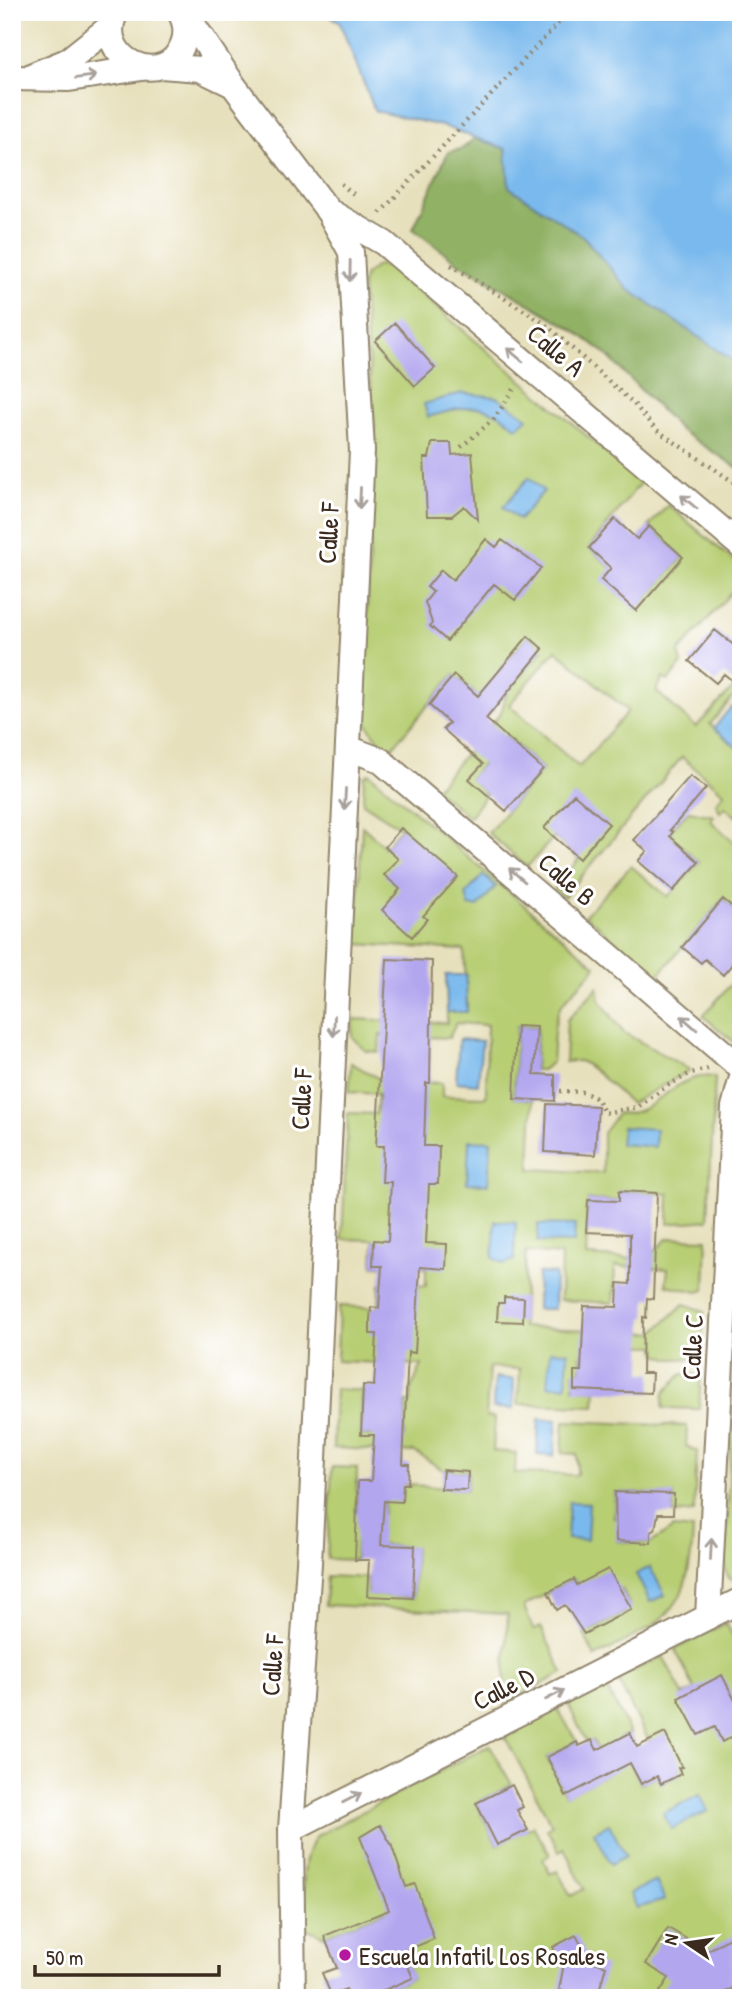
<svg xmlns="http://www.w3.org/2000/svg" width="753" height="2010" viewBox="0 0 753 2010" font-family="'Patrick Hand',sans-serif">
<rect width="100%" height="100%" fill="#fff"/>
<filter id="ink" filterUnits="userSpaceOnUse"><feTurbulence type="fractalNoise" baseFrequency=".0143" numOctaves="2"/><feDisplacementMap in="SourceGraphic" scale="14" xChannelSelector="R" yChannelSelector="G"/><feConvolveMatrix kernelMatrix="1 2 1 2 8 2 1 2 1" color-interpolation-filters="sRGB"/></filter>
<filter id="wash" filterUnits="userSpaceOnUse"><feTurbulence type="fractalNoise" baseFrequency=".00686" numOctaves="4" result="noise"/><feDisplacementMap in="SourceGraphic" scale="28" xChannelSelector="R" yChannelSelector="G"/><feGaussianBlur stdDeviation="1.57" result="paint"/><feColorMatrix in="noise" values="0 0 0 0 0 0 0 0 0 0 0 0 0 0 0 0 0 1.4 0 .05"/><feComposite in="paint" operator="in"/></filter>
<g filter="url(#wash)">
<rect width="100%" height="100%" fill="#e7e0bc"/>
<path fill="#b7ce73" stroke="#797c48" stroke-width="2" fill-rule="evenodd" d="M378,265L389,267L641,482L589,548L611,568L636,610L683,557L649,526L668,505L741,567V581L679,652L682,664L668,681L663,678L656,691L696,727L741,680V703L733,697L710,724L741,751V821L725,807L720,812L716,803L724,793L682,757L564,897L554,889L579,859L554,837L527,867L488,833L543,769L507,737L470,778L486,794L469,817L435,789L501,713L511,678L516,681L543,650L528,636L500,669L503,672L494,710L454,675L390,750C375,737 365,727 363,706L375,431L362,285L365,275ZM556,650L628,711L579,767L509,705Z
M369,773L596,966C586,980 573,990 563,1003C552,1017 554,1045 552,1062L543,1070H535L537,1027L517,1026L514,1098L533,1100L530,1169L603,1173V1133L618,1113C656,1119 671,1071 715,1077L708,1220L668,1224L669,1194L620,1191L619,1201L588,1200L586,1256L651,1260V1255L668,1238L707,1239L705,1290L698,1292L666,1285L668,1269L615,1266L613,1303L560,1300L561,1255L526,1252L522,1327L653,1333L684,1304L704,1311L701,1358L671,1359L657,1354L656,1346L588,1345L581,1356V1371L574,1372V1389L596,1390L595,1406L518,1404L520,1369L489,1367L486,1417L495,1418L493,1451L516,1453L515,1473L577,1475V1454L562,1453L564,1421L687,1426L686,1446L697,1451L694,1512L673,1514L674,1495L615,1492L614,1518L617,1519V1541L651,1543L673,1528L693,1530C689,1615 666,1620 595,1657L584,1634L625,1613L623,1608L629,1604L622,1589L577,1585L574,1579L524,1606L533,1630L541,1627L563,1673L503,1704L508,1614L325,1605L327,1576L368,1578L367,1595L413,1598L415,1547L356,1543L355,1560L327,1559L332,1467L357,1468L356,1512L383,1514L384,1501L403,1484L467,1490L468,1472L443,1470L415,1452L333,1448L335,1389L362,1391L361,1435L404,1436L406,1402H411V1389L422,1365L337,1361L339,1306L379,1308L380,1284L426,1286V1268L373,1266L374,1240L342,1239L348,1113L376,1114L378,1094L349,1092L351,1063L378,1078L387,1079L388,1082L442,1083V1096L486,1097L487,1025L456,1023L449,1038L380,1035L379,1052L366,1051L352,1037L353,1019L447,1023V1012L467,1011L464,950L356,944L362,826L385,847L401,828L363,803L364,777Z
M689,811L714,816L711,821L736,844L741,839V914L723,899L657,977L585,915L631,866L668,897L699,862L670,836V830Z
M741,954V1048L703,1016L738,976L730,967Z
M598,987L600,1000L623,1032L690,1070L630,1104C625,1097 589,1065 582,1062C577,1060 571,1061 565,1062L567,1020Z
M741,1226V1580L728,1578L725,1569Z
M682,1374L701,1375L699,1409L663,1408L664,1393Z
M726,1623L741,1652V1998H365L412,1978L386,1911L324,1936L305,1928C305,1899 298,1860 316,1836L490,1745L512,1785L476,1803L497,1845L533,1826L550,1855L543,1859L550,1874L557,1871L571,1896L584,1889L564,1848L559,1851L547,1829L552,1825L505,1737L558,1709L577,1742L547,1758L566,1795L609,1773L593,1740L587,1743L568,1704L605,1685L630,1733L618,1739L641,1784L657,1776L661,1784L681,1774L678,1768L681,1767L649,1741L617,1679L663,1656L683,1695L695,1690L675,1649Z"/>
<path fill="#91b165" stroke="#666e42" stroke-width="2" d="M475,138L507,149L509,187L584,237L628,289L741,366V470L681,431L605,353L571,328L457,262L413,229L448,152L462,149Z"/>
<path fill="#79b9ed" stroke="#5a7286" stroke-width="2" d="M321,12H741V366L628,289L584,237L509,187L506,149L446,127L375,111L339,21Z
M462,393L497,397L528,418L517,428C485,399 466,406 428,417L424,404Z
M529,477L544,491L519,520L503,507Z
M731,707L741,722V751L714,728Z
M483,875L496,886L478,907L469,906L466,894Z
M446,975H466L467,1012H447Z
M459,1039L482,1041L478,1084L456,1082Z
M622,1127L656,1129L655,1147L620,1144Z
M469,1140L491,1141L488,1184L467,1183Z
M495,1221L516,1222L514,1260L504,1264L493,1258Z
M538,1224L575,1225L574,1243L538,1242Z
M538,1273L555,1274L554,1309H537Z
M550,1351L568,1352L566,1386H548Z
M495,1378L514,1379L513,1409L493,1408Z
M539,1419L557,1420L554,1456L537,1455Z
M569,1502L589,1503L587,1540L567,1539Z
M650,1567L665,1595L650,1602L636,1574Z
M700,1795L708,1811L671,1829L663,1813Z
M609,1824L626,1856L611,1864L594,1832Z
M656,1881L665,1900L637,1908L630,1893Z"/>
<g id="blocks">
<path fill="#b2a6ef" d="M395,323L435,368L415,386L375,341Z
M432,443H451L452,455L472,453L478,520L464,506L452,516H427L424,458H429Z
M615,519L637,539L649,526L683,557L636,611L601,580L611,568L589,548Z
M486,539L496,547L502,540L541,568L515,600L494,584L447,641L430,626L432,623L425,602L433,592L427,587L441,570L453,580Z
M715,630L741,651V688L724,674L716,683L689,661Z
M528,636L543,649L486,719L543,769L506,811L469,779L483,764L443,729L449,723L429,705L454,675L478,696Z
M690,776L706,788L670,830L673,832L670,836L699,862L673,891L638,861L647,851L634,840Z
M574,794L609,824L579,859L544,828Z
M401,828L458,877L423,916L427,919L412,937L382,910L400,889L384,875L398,859L385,847Z
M723,899L741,914V954L723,975L705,959L701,963L682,947Z
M387,959L432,961L430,1083H426L424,1146H439L438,1184H429L426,1243L447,1244L446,1269L420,1267L415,1353L408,1352L403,1464H409L408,1484H403L402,1502L384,1501L381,1545L415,1546L413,1598L367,1596L369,1560H355L358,1481H371L374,1435H361L363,1385L374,1386L377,1334H370V1320L371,1307L379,1308L382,1266H373L374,1240L388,1241L391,1182H382L384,1146H376Z
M517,1026L537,1027L534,1074L555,1075V1101L514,1099Z
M547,1104L598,1106L595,1155L545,1152Z
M619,1191L657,1193L653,1299L647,1298L646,1318L643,1317L642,1373H652L651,1393L574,1390V1371H581L584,1306L617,1307L618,1283L630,1284V1234L586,1232L588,1200L619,1201Z
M504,1297L524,1298L523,1322L497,1321L498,1303H504Z
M443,1470L468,1472L467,1490L441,1489Z
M615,1492L674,1494L673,1514H658L655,1530L651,1532V1543L616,1541Z
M608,1569L632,1609L584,1634L565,1605L557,1610L548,1592L574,1579L577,1585Z
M722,1675L741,1712V1732L722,1742L715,1727L698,1735L678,1698Z
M630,1733L637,1747L665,1733L682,1767L678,1768L681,1774L661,1784L657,1776L641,1784L630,1763L566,1796L547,1757L577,1742L579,1746L592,1740L597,1750Z
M512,1785L523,1807L517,1810L528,1830L497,1845L476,1803Z
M380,1825L391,1844L406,1887L415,1884L434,1939L402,1952L413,1978L365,1998H350L346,1989L331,1995L322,1973L337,1968L324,1936L389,1910L360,1837Z
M668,1928L707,1951L741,1931V1983L715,1998H656L669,1978L646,1964Z
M576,1935L589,1960L606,1966L597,1998H574L571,1993L559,1990L563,1969L553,1947Z"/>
</g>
</g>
<g filter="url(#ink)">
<use href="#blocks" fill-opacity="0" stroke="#91856d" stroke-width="2"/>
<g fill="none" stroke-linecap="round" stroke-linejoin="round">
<g stroke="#91856d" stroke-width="28">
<path id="minor" d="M116,12C92,58 164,93 183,44C187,34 186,23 180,12
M183,17L194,26L234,86L327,209L351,252L362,451L309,1563L291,1829L293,1998
M161,66L200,69L233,85
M33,75L67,61L111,26
M12,78L69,79L142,68
M327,210L384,243L741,546
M348,748L380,760L741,1068
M708,1617L734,1107L741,1081
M291,1829L741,1600"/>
</g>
<path stroke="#91856d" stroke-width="4.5" stroke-dasharray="2 5" stroke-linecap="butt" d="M341,184L356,196
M380,213L569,12
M451,265L544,323L634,404L655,429L741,487
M461,447L494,419L516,386
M560,1091L583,1092L598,1099L604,1113L638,1107L667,1086L691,1073L708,1069"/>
<use href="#minor" stroke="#fff" stroke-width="24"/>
</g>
<defs><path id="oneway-shaft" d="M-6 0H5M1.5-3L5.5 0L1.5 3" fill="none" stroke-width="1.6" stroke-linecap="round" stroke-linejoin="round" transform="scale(1.75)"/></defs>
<g stroke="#a79f9a">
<use href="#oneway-shaft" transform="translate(86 77) rotate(-7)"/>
<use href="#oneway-shaft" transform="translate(350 271) rotate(91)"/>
<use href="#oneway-shaft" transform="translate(515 355) rotate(-140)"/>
<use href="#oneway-shaft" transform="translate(360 498) rotate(93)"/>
<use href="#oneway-shaft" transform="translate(689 502) rotate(-140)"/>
<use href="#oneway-shaft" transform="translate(345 799) rotate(93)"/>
<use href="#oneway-shaft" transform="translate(517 875) rotate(-139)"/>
<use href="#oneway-shaft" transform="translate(689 1023) rotate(-139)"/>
<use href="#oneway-shaft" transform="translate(334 1026) rotate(93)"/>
<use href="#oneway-shaft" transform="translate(711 1549) rotate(-87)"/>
<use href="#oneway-shaft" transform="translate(555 1695) rotate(-27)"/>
<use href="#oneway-shaft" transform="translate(352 1798) rotate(-27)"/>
</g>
</g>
<circle fill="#b5179e" stroke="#fff" stroke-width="2.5" cx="345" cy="1955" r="7"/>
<g text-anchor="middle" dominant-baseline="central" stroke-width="6" stroke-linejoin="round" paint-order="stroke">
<g font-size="26" fill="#3b2a1e" stroke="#fff">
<text transform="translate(556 350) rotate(40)">Calle A</text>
<text transform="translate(328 533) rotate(-87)">Calle F</text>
<text transform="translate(567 879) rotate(41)">Calle B</text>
<text transform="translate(301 1099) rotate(-87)">Calle F</text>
<text transform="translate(692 1347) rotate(-87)">Calle C</text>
<text transform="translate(272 1665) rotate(-86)">Calle F</text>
<text transform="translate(503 1688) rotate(-27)">Calle D</text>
</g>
<g font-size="26" fill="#3b2a1e" stroke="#fff" text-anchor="start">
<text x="359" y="1955">Escuela Infatil Los Rosales</text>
</g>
</g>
<rect width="753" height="2010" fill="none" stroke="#fff" stroke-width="42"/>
<g transform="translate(687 1943) rotate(283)" stroke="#ffffff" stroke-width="5" paint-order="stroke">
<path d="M0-5L12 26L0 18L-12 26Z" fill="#3b2a1e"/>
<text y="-10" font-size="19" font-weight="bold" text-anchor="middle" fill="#3b2a1e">N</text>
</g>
<path d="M35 1965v10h184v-10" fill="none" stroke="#3b2a1e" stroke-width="3.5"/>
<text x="46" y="1965" font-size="21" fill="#3b2a1e" stroke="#ffffff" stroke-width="5" paint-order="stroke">50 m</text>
</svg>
